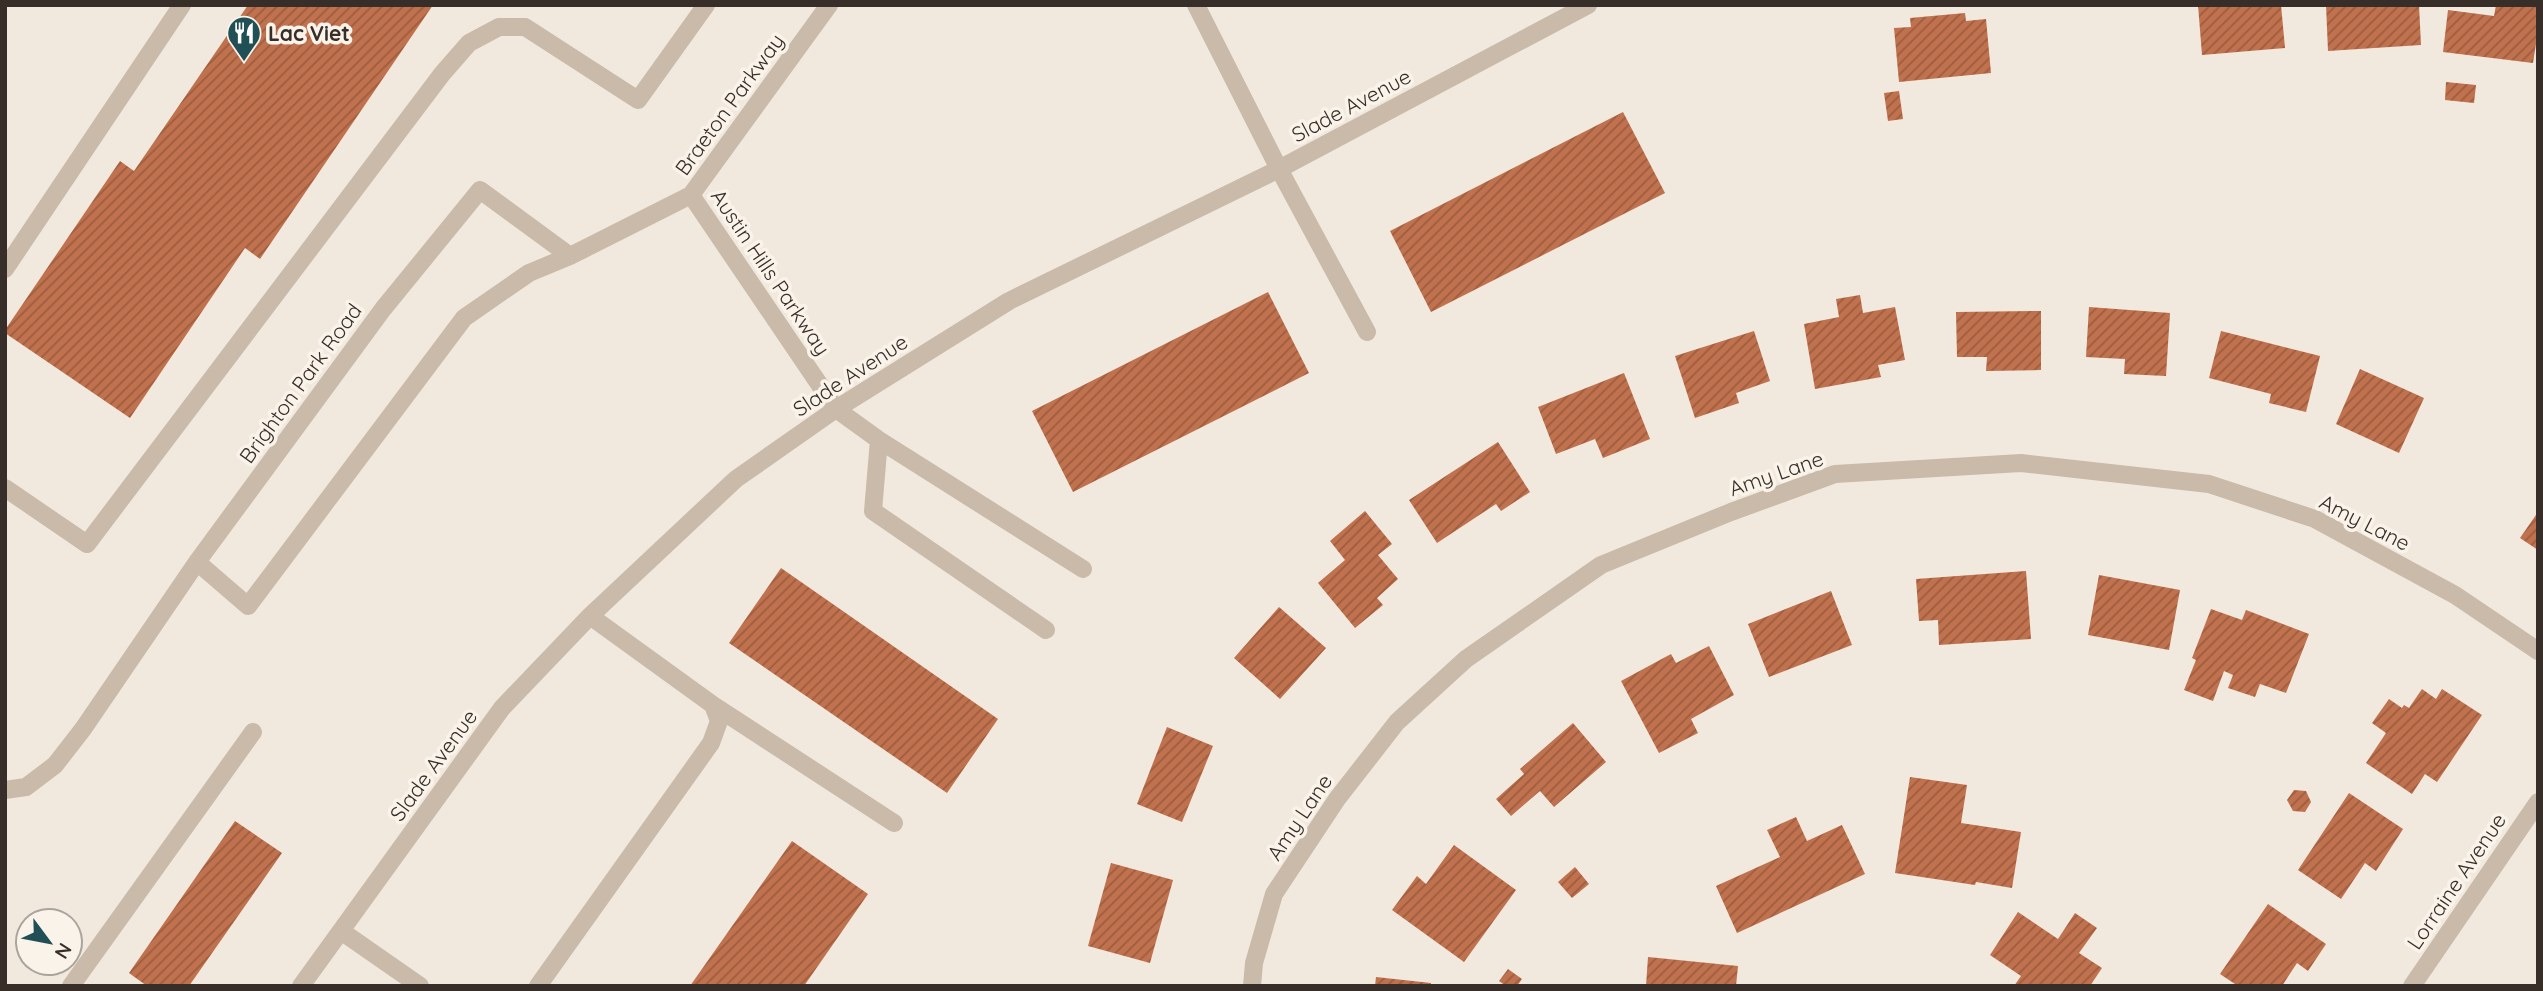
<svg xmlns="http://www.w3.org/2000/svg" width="2543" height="991" viewBox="0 0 2543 991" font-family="Quicksand,sans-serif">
<defs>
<pattern id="building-hatch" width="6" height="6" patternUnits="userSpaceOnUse" patternTransform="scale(1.75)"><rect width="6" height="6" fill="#c0714d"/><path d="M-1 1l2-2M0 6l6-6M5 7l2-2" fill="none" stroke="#9d5d40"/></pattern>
</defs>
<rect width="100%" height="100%" fill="#f1e9de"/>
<path fill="url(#building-hatch)" d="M248,5H433L260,259L245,248L130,418L5,333V330L120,161L134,171Z
M2198,5H2281L2285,48L2202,55Z
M2326,5H2419L2421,45L2328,51Z
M2496,5H2538V31L2533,63L2443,52L2448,10L2494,16Z
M1965,13L1966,21L1986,19L1991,73L1899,82L1894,28L1911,27L1910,18Z
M2446,82L2476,85L2474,103L2445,100Z
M1899,91L1903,119L1888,121L1884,93Z
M1623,112L1665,193L1431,312L1390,231Z
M1268,292L1309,373L1073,492L1032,411Z
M1860,295L1863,313L1895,307L1905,360L1878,365L1881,377L1815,389L1804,324L1839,317L1836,299Z
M2089,307L2170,313L2166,376L2124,374L2125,359L2086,357Z
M2041,311V370L1986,371L1987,357H1957L1956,312Z
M1754,331L1770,381L1736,393L1739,403L1695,418L1675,356Z
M2221,331L2320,356L2306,412L2269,403L2271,394L2209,378Z
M2360,369L2424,398L2399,453L2336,424Z
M1624,373L1650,439L1603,458L1595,439L1556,454L1538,407Z
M1498,442L1530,492L1501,511L1496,504L1437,543L1409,500Z
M1365,511L1392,544L1378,555L1398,579L1377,598L1383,605L1355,628L1318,583L1345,560L1330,541Z
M2538,512V550L2520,538Z
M781,568L998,719L947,793L729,643Z
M2026,571L2031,639L1939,645L1938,620L1919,621L1916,579Z
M2099,575L2180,590L2169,650L2088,635Z
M1831,591L1852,645L1769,677L1748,624Z
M1279,607L1326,648L1280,699L1234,658Z
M2211,609L2242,620L2246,610L2309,634L2286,693L2260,684L2255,697L2228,688L2233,675L2224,671L2213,701L2184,690L2196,660L2192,658Z
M1709,646L1734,695L1691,719L1698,733L1659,753L1621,681L1671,654L1676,663Z
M2422,689L2436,699L2442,689L2482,715L2437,782L2425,774L2412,794L2366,763L2386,733L2372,723L2389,699L2402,708L2404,705L2409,708Z
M1573,723L1606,762L1554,807L1540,791L1511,816L1496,799L1524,774L1520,769Z
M1167,727L1213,746L1182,822L1137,804Z
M1910,777L1967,785L1961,823L2021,832L2012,888L1976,882L1975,885L1895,873Z
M2294,790L2306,791L2311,802L2305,812L2293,811L2287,800Z
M2349,793L2403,829L2376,871L2365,863L2341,899L2298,870Z
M1796,817L1807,841L1842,825L1865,874L1737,933L1716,886L1780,857L1767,830Z
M235,821L282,853L189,986H147L129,973Z
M792,841L868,894L804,986H690Z
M1454,845L1516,890L1464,962L1392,910L1417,876L1426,884Z
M1111,863L1173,880L1150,963L1088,946Z
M1575,867L1589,884L1572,898L1558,882Z
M2268,904L2326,944L2308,971L2297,963L2282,986H2238L2220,974Z
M2018,912L2058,939L2075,913L2097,928L2079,953L2102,968L2090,986H2014L2021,976L1990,955Z
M1648,957L1738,966L1736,986H1646Z
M1508,969L1522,979L1517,986H1506L1499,981Z
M1376,977L1431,983L1430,986H1375Z"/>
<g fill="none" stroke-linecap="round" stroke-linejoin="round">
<path stroke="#c9baaa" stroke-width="18" d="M1196,5L1279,169L1367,332
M691,195L836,409L879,440L1083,569
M5,269L182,5
M879,440L873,511L1046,630
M5,488L87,544L442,74L469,43L499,27H525L638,100L706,5
M197,562L248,606L464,318L529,273L570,256
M713,705L894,823
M5,790L26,787L55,765L83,729L197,562L383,309L480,190L570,256L691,195L829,5
M341,931L420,986
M71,986L253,732
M301,986L502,708L590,616L736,479L836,409L1009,301L1279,169L1588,5
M538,986L711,743L719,721L713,705L590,616
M1252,986L1254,963L1274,894L1337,799L1397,722L1466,659L1601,565L1731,512L1835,474L2021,463L2209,484L2315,519L2455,595L2538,651
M2412,986L2538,802"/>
</g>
<defs>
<g id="restaurant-pin" transform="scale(1.75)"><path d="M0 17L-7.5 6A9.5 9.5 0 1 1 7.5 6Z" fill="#214f56" stroke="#f9f3ea"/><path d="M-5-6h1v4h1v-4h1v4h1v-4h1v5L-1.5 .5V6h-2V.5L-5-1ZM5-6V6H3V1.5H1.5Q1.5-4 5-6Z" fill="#fff"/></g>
</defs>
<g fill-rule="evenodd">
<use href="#restaurant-pin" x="244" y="33"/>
</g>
<g text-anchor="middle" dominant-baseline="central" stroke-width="7" stroke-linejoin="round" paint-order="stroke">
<g font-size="21" font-weight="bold" fill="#372e29" stroke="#f9f3ea" text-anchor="start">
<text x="268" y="33">Lac Viet</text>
</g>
<g font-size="21" fill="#372e29" stroke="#f9f3ea">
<text transform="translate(729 104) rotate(-54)">Braeton Parkway</text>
<text transform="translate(1351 105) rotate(-28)">Slade Avenue</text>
<text transform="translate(771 272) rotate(56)">Austin Hills Parkway</text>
<text transform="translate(850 375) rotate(-33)">Slade Avenue</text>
<text transform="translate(300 383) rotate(-54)">Brighton Park Road</text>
<text transform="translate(1776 473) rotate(-19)">Amy Lane</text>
<text transform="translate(2365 522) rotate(27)">Amy Lane</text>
<text transform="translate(433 765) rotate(-54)">Slade Avenue</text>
<text transform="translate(1299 817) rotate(-56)">Amy Lane</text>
<text transform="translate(2456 881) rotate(-56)">Lorraine Avenue</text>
</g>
</g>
<rect width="2543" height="991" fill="none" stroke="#372e29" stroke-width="14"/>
<g transform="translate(49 942) rotate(122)"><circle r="33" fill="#f9f3ea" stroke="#aba49d" stroke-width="2"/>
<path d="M0-5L12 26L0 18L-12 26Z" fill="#214f56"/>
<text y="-10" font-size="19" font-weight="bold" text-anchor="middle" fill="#372e29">N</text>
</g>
</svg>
